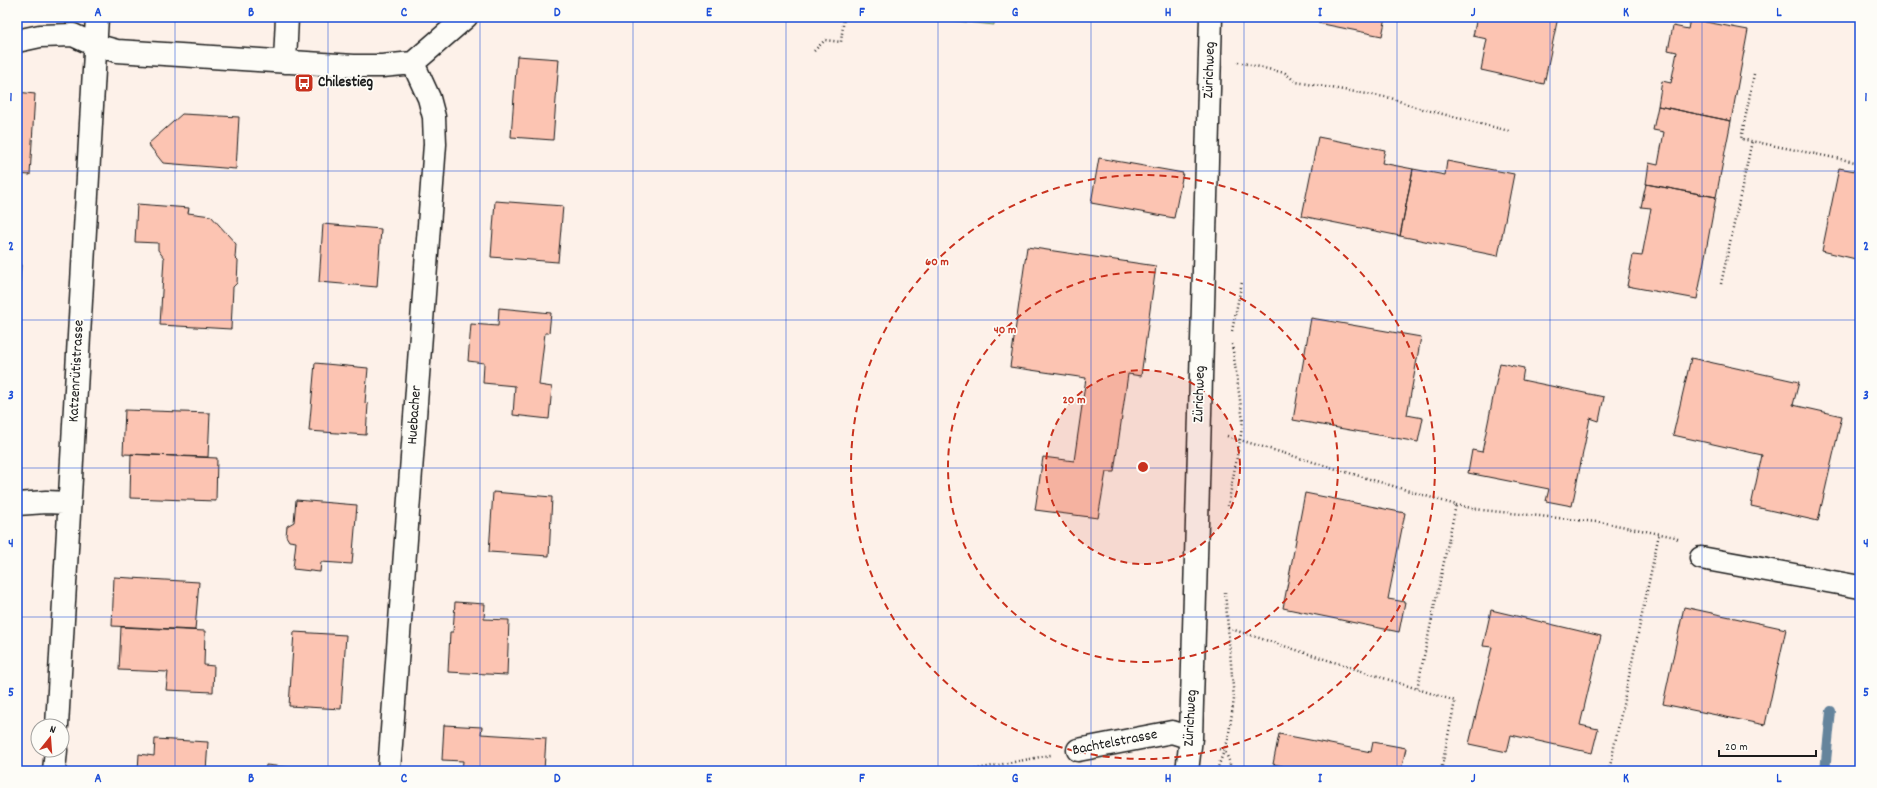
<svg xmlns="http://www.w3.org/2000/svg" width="1877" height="788" viewBox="0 0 1877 788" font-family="Dekko,sans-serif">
<rect width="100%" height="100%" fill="#fdf1e9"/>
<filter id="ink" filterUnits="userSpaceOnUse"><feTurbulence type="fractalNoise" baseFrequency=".025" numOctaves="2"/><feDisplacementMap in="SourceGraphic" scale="8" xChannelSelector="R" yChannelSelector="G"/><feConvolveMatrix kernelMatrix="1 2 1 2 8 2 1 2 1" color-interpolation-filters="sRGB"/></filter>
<g filter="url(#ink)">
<path fill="#bbedad" stroke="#6c8464" d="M947,17H994V25L947,20Z"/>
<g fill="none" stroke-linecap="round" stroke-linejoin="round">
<path stroke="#65849c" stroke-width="10" d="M1825,771L1831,711"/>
</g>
<path fill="#fcc4b2" stroke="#1c1c1c" d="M1319,17H1386L1382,36L1318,23Z
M1477,17H1558L1544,84L1481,70L1487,39L1473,36Z
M1690,19L1748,30L1731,121L1658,106L1662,81L1671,83L1677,52L1668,50L1673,26L1688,29Z
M517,56L559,59L553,140L511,137Z
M17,92L35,94L30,175L17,174Z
M1658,106L1731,121L1716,197L1646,184L1649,163L1658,165L1664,132L1653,130Z
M182,114L239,117L236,169L163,163L148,144Z
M1318,137L1385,150L1382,163L1413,169L1400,236L1302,216Z
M1099,158L1183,173L1174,218L1091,203Z
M1447,161L1514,174L1498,256L1400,236L1413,169L1445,175Z
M1839,168L1860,172V260L1822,251Z
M1646,184L1716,197L1697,299L1627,286L1633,255L1642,256L1651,208L1641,207Z
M495,201L563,206L558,262L491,257Z
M137,204L189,208L188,213L211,216L236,244L235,258L238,261L237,283L233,287L231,329L160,325L164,258L158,250V243L135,242Z
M323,224L381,229L377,287L319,282Z
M1027,247L1156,266L1141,376L1128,374L1114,472H1106L1098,518L1035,510L1043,457L1074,461L1086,378L1010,367Z
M17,264H21L17,324Z
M499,308L551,313L549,333H545L539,385L552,387L549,419L513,415L515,386L483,383L484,363L468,361L471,324L498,326Z
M1311,318L1421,337L1407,415L1423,418L1418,442L1293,420Z
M1691,358L1799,382L1793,405L1842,416L1818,521L1751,506L1762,455L1673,435Z
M315,363L368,368L365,403L368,404L366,435L309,431Z
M1500,363L1524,368L1522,380L1604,397L1599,421L1590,418L1572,506L1546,501L1549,489L1468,473L1472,450L1482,452Z
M125,410L210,413L208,457L123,454Z
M131,454L217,458L216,501L130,498Z
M493,492L552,497L549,556L489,552Z
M1305,493L1405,513L1388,599L1405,602L1399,632L1283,608Z
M296,500L357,505L352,564L321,562L320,572L293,569L296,542L289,541L286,536L287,526L294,522Z
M114,577L199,582L195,630L112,626Z
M455,602L485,604L484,619L509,620L507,675L448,672L450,632H453Z
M1684,607L1786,629L1765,725L1663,704Z
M1491,610L1601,636L1580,725L1598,729L1592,753L1511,735L1507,752L1469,744L1492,647L1483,646Z
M121,627L205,631L204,665L214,666L213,692L166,690L168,672L119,670Z
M294,632L346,635L341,709L289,706Z
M444,725L482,727L481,734L546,738L544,771H462L463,761L442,760Z
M1279,734L1371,752L1373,742L1406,748L1401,771H1282L1283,766L1273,764Z
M155,739L208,742L206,771H138L139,754L154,756Z
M266,765L321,771H265Z"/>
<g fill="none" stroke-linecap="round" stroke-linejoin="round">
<g stroke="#1c1c1c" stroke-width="25">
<path id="minor" d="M17,41L40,36L73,35L95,45L117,51L354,66H382L413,63L466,17
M285,62L287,17
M17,504L46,502L69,503
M1701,558L1860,587
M57,726L97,17
M1078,750L1172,732L1191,738
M54,771L56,750
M389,771L435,144L434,117L429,98L413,63
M1187,771L1191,738L1211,17"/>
</g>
<path stroke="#1c1c1c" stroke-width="2.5" stroke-dasharray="1 3" stroke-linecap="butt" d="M814,51L825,40L841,42L844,17
M1238,62L1285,73L1296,82L1391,98L1415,107L1509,131
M1754,74L1741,139L1860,163
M1721,284L1752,141
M1232,331L1242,282
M1232,344L1243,421L1240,440L1456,505L1417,689
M1227,436L1240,440L1228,506
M1456,505L1482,510L1606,523L1675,537L1679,540
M1228,628L1455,701L1441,771
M1219,749L1225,751L1230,763V771
M1217,770L1228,740L1234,699L1225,592
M967,771L1051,755
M1609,771L1659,534"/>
<use href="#minor" stroke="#fdfcf7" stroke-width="22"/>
</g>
</g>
<path fill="none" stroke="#1d4ed8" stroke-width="1" stroke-opacity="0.55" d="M175,17V771M328,17V771M480,17V771M633,17V771M786,17V771M938,17V771M1091,17V771M1244,17V771M1397,17V771M1550,17V771M1702,17V771M17,171H1860M17,320H1860M17,468H1860M17,617H1860"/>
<circle cx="1143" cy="467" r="97" fill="#c8321e" fill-opacity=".12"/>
<g fill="none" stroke="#c8321e" stroke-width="2" stroke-dasharray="7 5">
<circle cx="1143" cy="467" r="97"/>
<circle cx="1143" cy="467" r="195"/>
<circle cx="1143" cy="467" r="292"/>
</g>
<defs>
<g id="bus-square" transform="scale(1)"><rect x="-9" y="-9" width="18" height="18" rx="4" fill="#c8321e" stroke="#fdfcf7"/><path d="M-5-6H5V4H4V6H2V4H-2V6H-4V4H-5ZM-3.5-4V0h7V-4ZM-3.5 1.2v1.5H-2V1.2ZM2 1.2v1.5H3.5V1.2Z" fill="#fff"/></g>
</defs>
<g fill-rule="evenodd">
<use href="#bus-square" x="304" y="83"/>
</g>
<g text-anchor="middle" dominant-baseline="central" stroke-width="3.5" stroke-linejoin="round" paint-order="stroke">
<g font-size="15" fill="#1c1c1c" stroke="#fdfcf7">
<text transform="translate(1210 70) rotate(-88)">Zürichweg</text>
<text transform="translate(77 371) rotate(-87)">Katzenrütistrasse</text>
<text transform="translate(1200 394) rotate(-88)">Zürichweg</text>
<text transform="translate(415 415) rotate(-86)">Huebacher</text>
<text transform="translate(1191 718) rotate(-87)">Zürichweg</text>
<text transform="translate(1115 743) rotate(-11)">Bachtelstrasse</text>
</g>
<g font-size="15" font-weight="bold" fill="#1c1c1c" stroke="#fdfcf7" text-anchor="start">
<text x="318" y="83">Chilestieg</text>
</g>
</g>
<circle cx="1143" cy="467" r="6" fill="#c8321e" stroke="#fdfcf7" stroke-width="2"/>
<g font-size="12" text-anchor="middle" font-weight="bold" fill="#c8321e" stroke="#fdfcf7" stroke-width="3.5" stroke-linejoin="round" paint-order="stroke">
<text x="937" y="265">60 m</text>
<text x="1005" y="333">40 m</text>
<text x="1074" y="403">20 m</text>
</g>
<rect width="1877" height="788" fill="none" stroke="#fdfcf7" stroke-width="44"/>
<g transform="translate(50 738) rotate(17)"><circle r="19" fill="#fdfcf7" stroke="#a3a29f"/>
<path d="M0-3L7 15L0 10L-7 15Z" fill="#c8321e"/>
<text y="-6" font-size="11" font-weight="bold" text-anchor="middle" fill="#1c1c1c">N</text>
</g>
<path d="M1719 750v6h97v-6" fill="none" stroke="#1c1c1c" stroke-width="2"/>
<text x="1725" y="750" font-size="12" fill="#1c1c1c" stroke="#fdfcf7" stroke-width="3" paint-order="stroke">20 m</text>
<rect x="22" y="22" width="1833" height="744" fill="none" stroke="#1d4ed8" stroke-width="1.5"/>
<g font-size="13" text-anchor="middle" font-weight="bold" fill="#1d4ed8">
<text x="98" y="16">A</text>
<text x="251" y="16">B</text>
<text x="404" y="16">C</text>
<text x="557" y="16">D</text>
<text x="709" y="16">E</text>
<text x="862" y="16">F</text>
<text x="1015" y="16">G</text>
<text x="1168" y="16">H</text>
<text x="1320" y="16">I</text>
<text x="1473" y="16">J</text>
<text x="1626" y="16">K</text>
<text x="1779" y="16">L</text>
<text x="11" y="101">1</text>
<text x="1866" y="101">1</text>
<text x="11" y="250">2</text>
<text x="1866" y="250">2</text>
<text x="11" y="399">3</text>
<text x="1866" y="399">3</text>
<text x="11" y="547">4</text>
<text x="1866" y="547">4</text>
<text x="11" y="696">5</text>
<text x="1866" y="696">5</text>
<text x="98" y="782">A</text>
<text x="251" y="782">B</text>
<text x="404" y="782">C</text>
<text x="557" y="782">D</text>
<text x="709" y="782">E</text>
<text x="862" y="782">F</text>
<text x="1015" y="782">G</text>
<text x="1168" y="782">H</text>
<text x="1320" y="782">I</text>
<text x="1473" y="782">J</text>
<text x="1626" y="782">K</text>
<text x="1779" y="782">L</text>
</g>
</svg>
